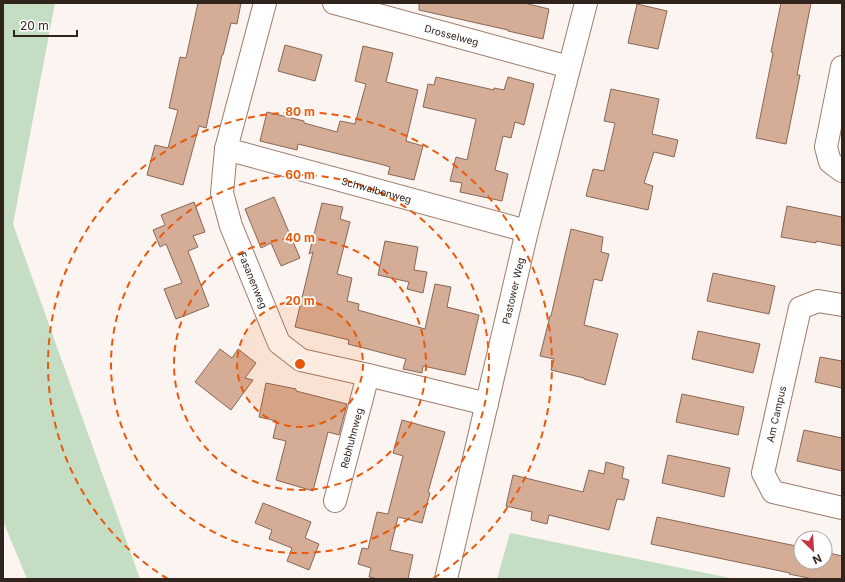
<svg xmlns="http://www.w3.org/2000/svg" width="845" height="582" viewBox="0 0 845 582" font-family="Inter,sans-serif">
<rect width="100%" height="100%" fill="#fcf4f0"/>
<path fill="#c5ddc2" d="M3,3H55L13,224L140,579H27L3,521Z
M510,533L735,579H497Z"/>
<path fill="#d5ad97" stroke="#876755" d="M198,3H241L237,24L231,23L223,55H222L206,128L199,126L183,185L147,175L155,145L168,148L178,110L169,108L180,57L186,58Z
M419,3H524L549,9L543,39L508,31V30L419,10Z
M781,3H811L797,75H800L786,144L756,138L773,53L771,52Z
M637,4L667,11L658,49L628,43Z
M285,45L322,55L315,81L278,71Z
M363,46L393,53L386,82L418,90L406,141L423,146L414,180L388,174L390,167L380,164L298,144L297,150L260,141L267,112L304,121V123L337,132L340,121L355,124L366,84L355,81Z
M436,77L494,90V88L504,90L508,77L534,84L524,125L515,122L511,138L503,136L495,170L508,174L502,201L460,192L462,183L450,181L456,157L467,160L476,119L423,107L428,84L434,85Z
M611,89L659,99L652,134L678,140L674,157L654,152L644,183L653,186L648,210L586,196L593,169L604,171L615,123L604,121Z
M274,197L300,258L281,266L271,243L261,248L245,209Z
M194,202L205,232L193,236L198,247L188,251L209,306L176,319L164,289L182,283L166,244L160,247L153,230L165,225L161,215Z
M322,203L343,207L340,219L350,222L337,274L352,278L347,301L359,304L358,310L425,329L435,284L451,287L447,307L479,315L465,375L423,366L422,373L403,369L406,359L348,344L349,340L295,327L313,252L309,254Z
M787,206L842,217V246L816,241V243L781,237Z
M571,229L603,237L601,252L609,254L602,281L594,279L584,325L618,334L605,385L584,379V378L551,370L554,359L540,356L550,316H551Z
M385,241L418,247L414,270L427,272L423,293L407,289L409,282L378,275Z
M713,273L775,286L769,314L707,301Z
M698,331L760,344L753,373L692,359Z
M220,349L232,358L238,349L256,363L245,378L253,380L231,410L195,382Z
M820,357L842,361V388L815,382Z
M266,383L296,389V391L347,404L339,435L328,432L313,491L276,480L286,441L273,438L277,421L259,417Z
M682,394L744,407L738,435L676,422Z
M402,420L445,432L428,492L430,493L422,523L398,517L390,550L413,555L408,579H378L369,577L371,568L358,564L362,548L368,549L377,512L388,514L403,456L393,453Z
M804,430L842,438V471L797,461Z
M668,455L730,468L724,497L662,483Z
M606,462L624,467L622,478L629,480L624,500L617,499L609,530L549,515L547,524L531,520L532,512L506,506L513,475L583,492L589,470L604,474Z
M263,503L311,522L305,538L319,544L309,570L287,561L292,548L269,539L272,530L255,523Z
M657,517L796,546L801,547V562H825V552L842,556V579H813L789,574L790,573L651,544Z"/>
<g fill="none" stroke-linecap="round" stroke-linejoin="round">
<g stroke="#9d7c69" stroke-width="24">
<g id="street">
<path id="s1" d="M265,3L226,149L222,193L231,226L279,343L301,360L368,375L487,404"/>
<path id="s2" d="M334,3L569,67"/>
<path d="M842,67L826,147L830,162L842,171"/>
<path id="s3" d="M226,149L527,231"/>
<path d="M842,305L818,301L800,308L763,473L773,492L842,508"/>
<path id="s4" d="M335,501L368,375"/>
<path id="s5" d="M446,579L527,231L586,3"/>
</g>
</g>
<use href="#street" stroke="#fff" stroke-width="22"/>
</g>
<circle cx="300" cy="364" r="63" fill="#e8590c" fill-opacity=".12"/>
<g fill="none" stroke="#e8590c" stroke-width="2" stroke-dasharray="7 5">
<circle cx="300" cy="364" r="63"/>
<circle cx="300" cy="364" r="126"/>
<circle cx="300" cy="364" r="189"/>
<path d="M168 579A252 252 0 1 1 432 579"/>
</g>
<g text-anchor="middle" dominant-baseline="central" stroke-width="3.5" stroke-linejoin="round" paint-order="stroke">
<g font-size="10" fill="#31241c" stroke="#fff">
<text stroke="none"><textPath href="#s2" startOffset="122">Drosselweg</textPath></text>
<text stroke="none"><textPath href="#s3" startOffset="156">Schwalbenweg</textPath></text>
<text stroke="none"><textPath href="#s1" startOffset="288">Fasanenweg</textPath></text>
<text stroke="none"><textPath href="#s5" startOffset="296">Pastower Weg</textPath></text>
<text transform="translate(776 414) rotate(-77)">Am Campus</text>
<text stroke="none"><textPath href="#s4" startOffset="65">Rebhuhnweg</textPath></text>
</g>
</g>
<circle cx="300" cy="364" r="6" fill="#e8590c" stroke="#fff" stroke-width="2"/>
<g font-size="12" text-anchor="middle" font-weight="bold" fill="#e8590c" stroke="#fff" stroke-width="3.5" stroke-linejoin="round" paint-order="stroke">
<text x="300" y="116">80 m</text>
<text x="300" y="179">60 m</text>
<text x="300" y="242">40 m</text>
<text x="300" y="305">20 m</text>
</g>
<rect width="845" height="582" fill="none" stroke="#31241c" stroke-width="8"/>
<g transform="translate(813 550) rotate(155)"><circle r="19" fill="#ffffff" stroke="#ada7a4"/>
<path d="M0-3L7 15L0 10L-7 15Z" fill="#c53541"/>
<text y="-6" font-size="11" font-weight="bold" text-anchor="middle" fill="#31241c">N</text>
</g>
<path d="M14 30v6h63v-6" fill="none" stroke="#31241c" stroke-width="2"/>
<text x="20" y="30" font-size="12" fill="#31241c" stroke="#ffffff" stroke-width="3" paint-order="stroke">20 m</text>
</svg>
